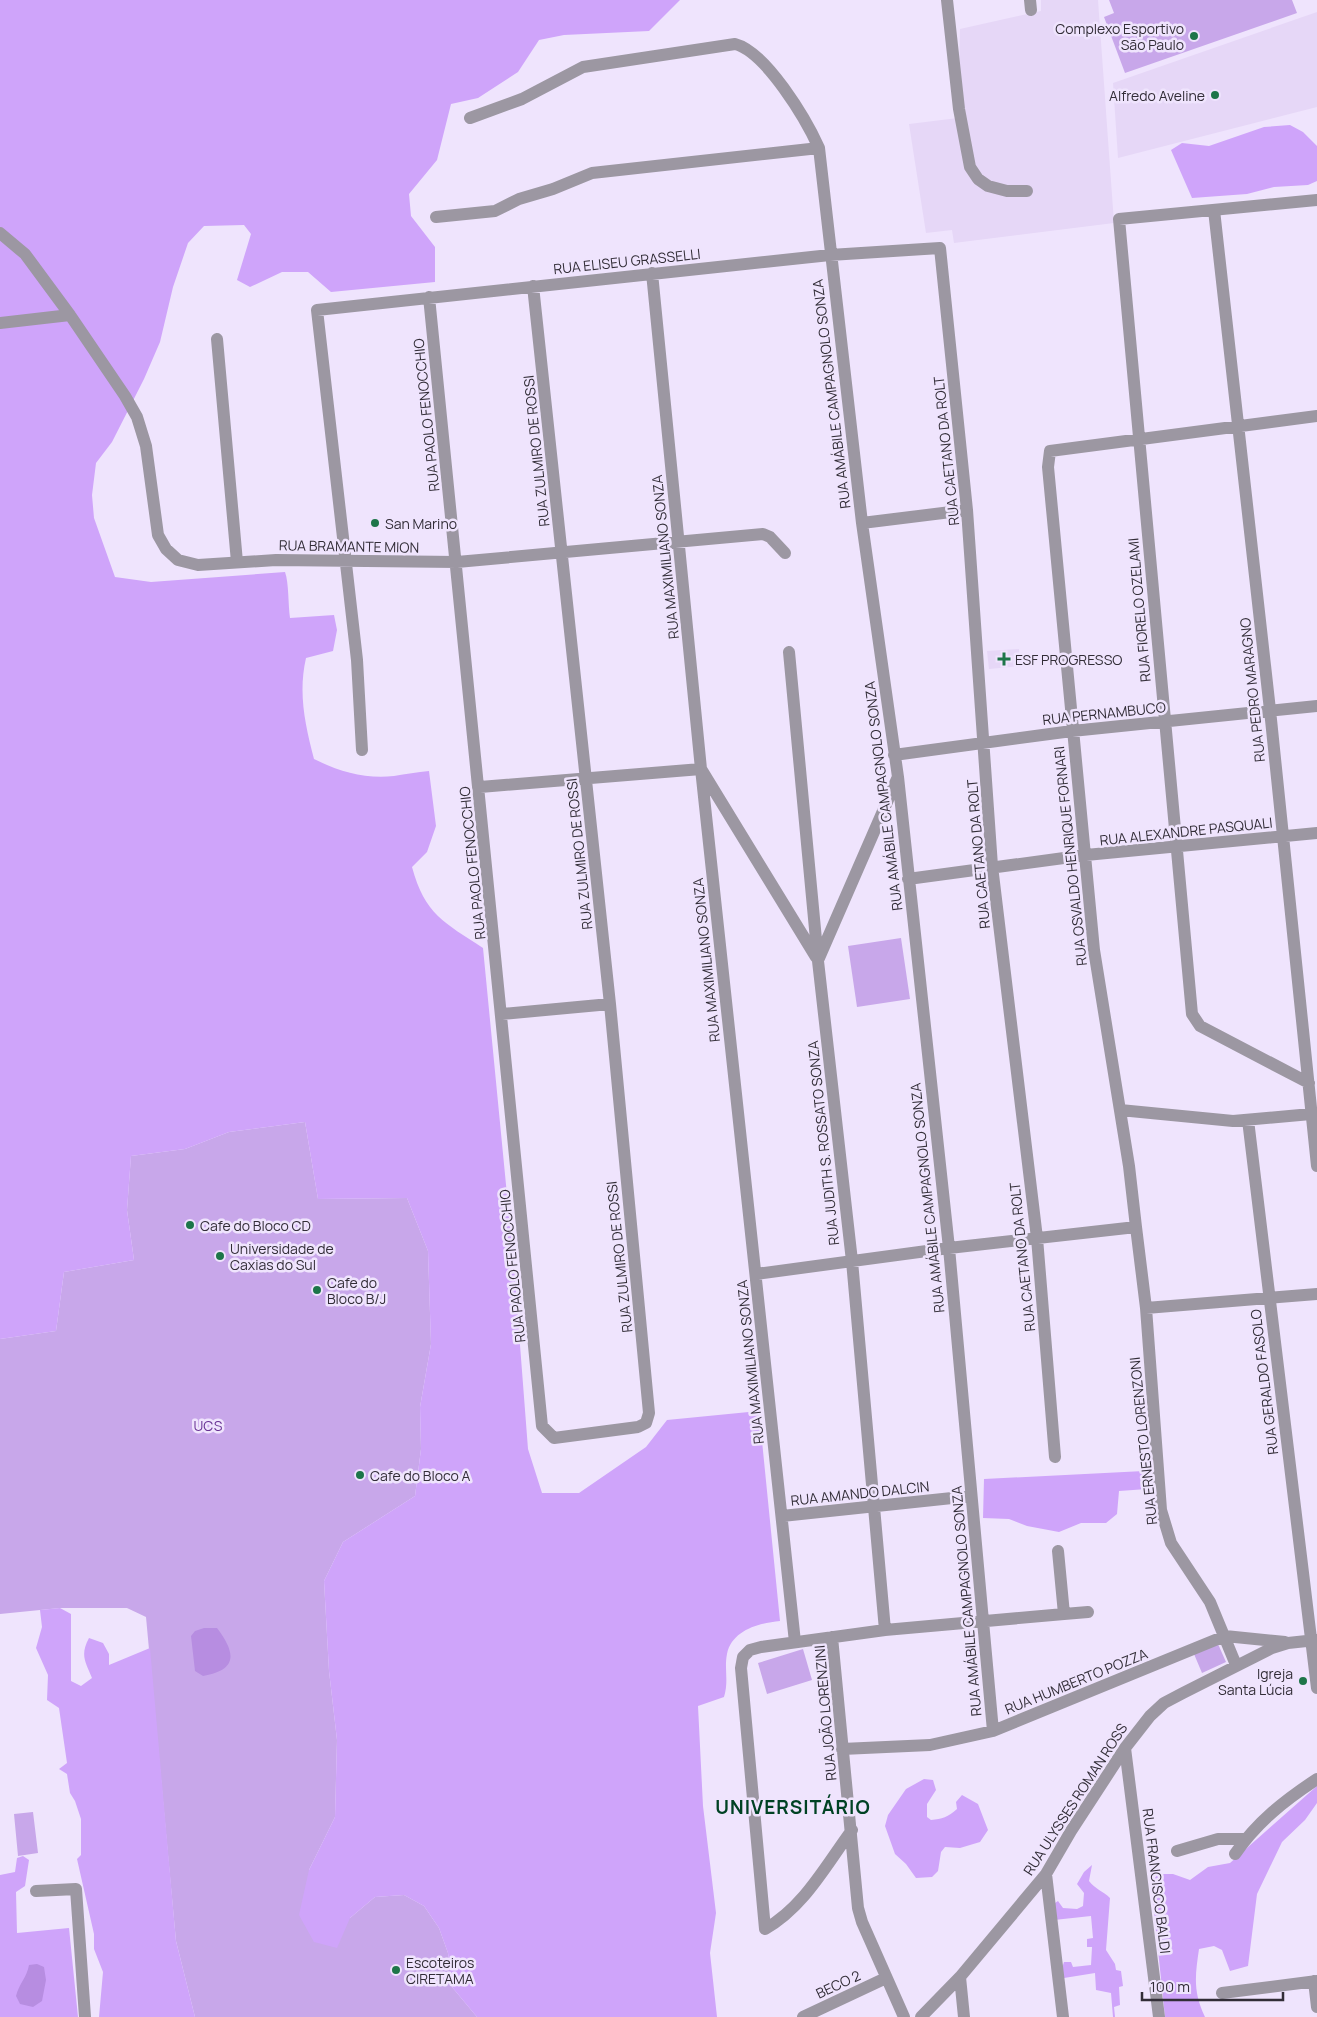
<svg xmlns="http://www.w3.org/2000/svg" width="1317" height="2017" viewBox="0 0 1317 2017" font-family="Manrope,sans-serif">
<rect width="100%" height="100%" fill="#efe4fd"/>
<path fill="#e6d7f7" d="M1041,0H1098L1114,223L954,243L952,230L926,233L909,124L958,118L960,29L1041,11Z
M1317,12V107L1118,158L1113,83Z
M1019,649L1020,666L989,669L987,651Z"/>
<path fill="#c8a7ea" d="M1109,0H1292L1297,13L1125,73L1104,17L1114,13Z
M901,938L910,999L857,1007L848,946Z
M305,1122L318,1199L407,1198L428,1251L431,1344L420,1407L421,1449L415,1496L343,1542L324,1581L329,1671L337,1740L335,1817L309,1870L350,1918L375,1897L404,1895L424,1906L439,1928L448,1953L452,1987L477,2017H195L176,1941L146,1617L127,1608H60L0,1614V1339L56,1331L64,1272L134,1260L127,1210L131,1156L185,1149L229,1132Z
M1218,1644L1226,1662L1202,1673L1194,1654Z
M803,1649L812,1680L767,1694L758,1663Z
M33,1812L38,1853L18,1856L14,1814Z"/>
<path fill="#cfa4fa" d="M0,0H680L649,31L564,35L539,40L518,72L478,98L451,104L437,160L409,194L411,216L435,247V282L331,292L308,272H282L250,287L237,280L251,234L244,225L204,226L188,243L173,287L160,342L144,379L112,442L96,463L92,495L94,518L115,577L151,582L285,572C289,583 288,605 290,618L334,615L337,630L333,651L306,658C298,693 305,724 314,759C340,772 365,779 394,776C406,774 417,772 429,771L436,826L427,852L412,867C425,915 444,922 483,948L514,1267L528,1449L542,1493H579L646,1447L667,1420L759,1411L780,1621C759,1623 732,1630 727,1654C724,1669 729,1681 724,1697L698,1706L703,1806L716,1913L710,1953L717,2017H477L452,1987L448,1953L439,1928L424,1906L404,1895L375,1897L350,1918L337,1948L314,1942L299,1915L309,1870L335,1817L337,1740L329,1671L324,1581L343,1542L415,1496L421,1449L420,1407L431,1344L428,1251L407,1198L318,1199L305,1122L229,1132L185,1149L131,1156L127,1210L134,1260L64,1272L56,1331L0,1339Z
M1290,125L1303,132L1317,146V181L1308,185L1274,187L1247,194L1192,198L1171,150L1182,143L1209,146L1264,127Z
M1144,1471L1147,1489L1119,1491L1117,1514L1106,1523H1081L1059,1532L1027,1526L1009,1519L983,1518L984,1479Z
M60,1608L71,1614V1681L81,1686L92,1678C85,1661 80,1655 89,1638L103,1643L109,1654V1665L150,1648L176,1941L195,2017H99L103,1972L94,1949V1934L77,1859L81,1855V1819L75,1801L70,1793L67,1774L59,1769L67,1763L59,1708L47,1700L48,1675L36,1648L42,1627L40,1610Z
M924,1779L933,1780L936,1790L927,1804V1817L931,1820C942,1819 948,1817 957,1809L956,1802L962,1795L978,1804L988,1830L980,1842L960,1848L945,1847L941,1852L938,1871L932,1877L916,1878L906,1864L895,1854L885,1826L888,1815L906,1789Z
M1317,1786V1803L1305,1820L1282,1842L1257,1894L1248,1966L1230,1971L1222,1950L1214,1946L1199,1949C1195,1976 1193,1992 1205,2017H1165L1151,1883L1158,1874H1173L1190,1880L1208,1867L1230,1863Z
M23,1856L29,1860L25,1886L16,1892L17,1933L69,1928L78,2017H0V1875L15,1872L17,1858Z
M1092,1865L1089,1881C1095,1889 1103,1891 1110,1898L1106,1950L1115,1964L1116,1970L1121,1971L1123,1986L1119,1987L1120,2005L1114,2007L1115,2017H1113L1111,1993L1096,1990L1095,1973L1064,1978L1062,1968L1064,1962H1071L1073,1967L1091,1965L1092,1947H1087V1939L1093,1938L1091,1916L1054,1920L1052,1905L1058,1901L1063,1908L1077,1909L1083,1906L1084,1893L1077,1884L1084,1872Z"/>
<path fill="#b78de1" d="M204,1628H217C236,1653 238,1670 203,1676L195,1671L191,1636L195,1631Z
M37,1964L44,1967L46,1980L42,2001L33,2007L20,2004L16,1996C19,1984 27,1977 29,1965Z"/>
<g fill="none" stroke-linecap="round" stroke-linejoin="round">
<path stroke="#9c97a2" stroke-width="12" d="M947,0L959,109L970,167L978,179L988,186L1007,191H1027
M1030,0L1031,10
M470,118L522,99L583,67L735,44C766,52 806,119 819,148L862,523L898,777L949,1248L993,1731
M1214,210L1270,710L1317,1166
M436,217L495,211L519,199L553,189L592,173L819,148
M0,233L25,254L70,315L125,396L137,417L146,446L158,535L166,549L178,560L198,565L276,560L457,562L763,534L770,537L785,553
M652,273L701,769L795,1642
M429,297L542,1426L554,1438L638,1427L646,1423L649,1413L610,1004L533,286
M0,323L70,315
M217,339L237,562
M862,523L967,510
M789,652L818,961L852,1261L885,1630
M362,750L357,660L317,310L830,255L940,248L967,510L992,866L1037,1238L1055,1457
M894,755L1072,731L1317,706
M480,787L701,769L816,957
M908,879L1086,855L1317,833
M819,958L897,779
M502,1014L610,1004
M1309,1083L1200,1026L1192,1014L1119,219L1317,200
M1120,1110L1233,1121L1311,1114
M1248,1120L1317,1688
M756,1274L949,1248L1136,1227
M1146,1308L1317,1294
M782,1516L971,1496
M1064,1614L1088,1612
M832,1637L858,1908L862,1922L904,2017
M1236,1665L1210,1602L1171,1543L1161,1510L1146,1308L1136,1227L1129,1166L1094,950L1048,467L1050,451L1317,416
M1125,1748L1159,2017
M842,1749L930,1745L993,1731L1225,1636L1285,1642
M852,1830C826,1865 804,1907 765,1929L741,1668L743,1657L750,1650L761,1647L885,1630L1064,1614L1058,1551
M1177,1851L1218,1839H1245
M1235,1854C1257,1822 1285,1800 1317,1779
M1046,1874L1063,2017
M36,1891L76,1889L85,2017
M960,1977L964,2017
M1314,1981L1317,2007
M1222,1993L1317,1981
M803,2017L886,1978
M921,2017L960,1977L1046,1874L1071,1831L1125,1748L1150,1716L1164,1703L1183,1693L1272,1648L1288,1643L1316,1640"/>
</g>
<g fill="#1d7549" stroke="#efe4fd" stroke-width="2">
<circle cx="1194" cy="36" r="5"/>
<circle cx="1215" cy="95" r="5"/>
<circle cx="375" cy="523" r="5"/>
<path d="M1001.5 651.5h5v5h5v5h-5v5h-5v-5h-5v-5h5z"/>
<circle cx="190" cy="1225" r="5"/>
<circle cx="220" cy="1256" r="5"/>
<circle cx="317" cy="1290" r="5"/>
<circle cx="360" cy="1475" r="5"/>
<circle cx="1303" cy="1681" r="5"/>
<circle cx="396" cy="1970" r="5"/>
</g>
<g text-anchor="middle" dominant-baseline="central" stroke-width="5" stroke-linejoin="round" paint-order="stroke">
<g font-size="14" fill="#322d37" stroke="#efe4fd" text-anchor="start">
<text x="1184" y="28" text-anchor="end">Complexo Esportivo<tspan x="1184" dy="16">São Paulo</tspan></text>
<text x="1205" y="95" text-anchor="end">Alfredo Aveline</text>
<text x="385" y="523">San Marino</text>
<text x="1015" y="659">ESF PROGRESSO</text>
<text x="200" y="1225">Cafe do Bloco CD</text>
<text x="230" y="1248">Universidade de<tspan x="230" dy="16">Caxias do Sul</tspan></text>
<text x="327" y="1282">Cafe do<tspan x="327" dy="16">Bloco B/J</tspan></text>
<text x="370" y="1475">Cafe do Bloco A</text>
<text x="1293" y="1673" text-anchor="end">Igreja<tspan x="1293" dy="16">Santa Lúcia</tspan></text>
<text x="406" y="1962">Escoteiros<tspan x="406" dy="16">CIRETAMA</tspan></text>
</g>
<g font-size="14" fill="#322d37" stroke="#efe4fd">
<text transform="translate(627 261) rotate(-6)">RUA ELISEU GRASSELLI</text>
<text transform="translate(831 394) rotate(-97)">RUA AMÁBILE CAMPAGNOLO SONZA</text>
<text transform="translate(426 415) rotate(-96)">RUA PAOLO FENOCCHIO</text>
<text transform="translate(536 451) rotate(-96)">RUA ZULMIRO DE ROSSI</text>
<text transform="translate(946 451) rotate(-96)">RUA CAETANO DA ROLT</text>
<text transform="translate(349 546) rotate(1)">RUA BRAMANTE MION</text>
<text transform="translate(665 557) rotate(-96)">RUA MAXIMILIANO SONZA</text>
<text transform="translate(1139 610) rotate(-95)">RUA FIORELO OZELAMI</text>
<text transform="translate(1252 690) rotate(-96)">RUA PEDRO MARAGNO</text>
<text transform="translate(1104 713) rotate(-6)">RUA PERNAMBUCO</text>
<text transform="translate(883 796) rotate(-97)">RUA AMÁBILE CAMPAGNOLO SONZA</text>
<text transform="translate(1186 831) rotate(-6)">RUA ALEXANDRE PASQUALI</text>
<text transform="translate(579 854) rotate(-96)">RUA ZULMIRO DE ROSSI</text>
<text transform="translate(978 854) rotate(-95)">RUA CAETANO DA ROLT</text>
<text transform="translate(1070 856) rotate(-96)">RUA OSVALDO HENRIQUE FORNARI</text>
<text transform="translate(472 863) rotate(-96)">RUA PAOLO FENOCCHIO</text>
<text transform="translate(706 960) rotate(-96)">RUA MAXIMILIANO SONZA</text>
<text transform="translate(823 1143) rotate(-96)">RUA JUDITH S. ROSSATO SONZA</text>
<text transform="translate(927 1198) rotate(-96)">RUA AMÁBILE CAMPAGNOLO SONZA</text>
<text transform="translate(619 1257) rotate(-96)">RUA ZULMIRO DE ROSSI</text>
<text transform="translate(1022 1257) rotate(-96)">RUA CAETANO DA ROLT</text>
<text transform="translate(512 1266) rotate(-96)">RUA PAOLO FENOCCHIO</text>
<text transform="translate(750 1362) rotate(-96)">RUA MAXIMILIANO SONZA</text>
<text transform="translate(1264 1382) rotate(-97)">RUA GERALDO FASOLO</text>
<text transform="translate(1143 1441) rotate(-96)">RUA ERNESTO LORENZONI</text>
<text transform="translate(860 1493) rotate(-6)">RUA AMANDO DALCIN</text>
<text transform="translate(966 1601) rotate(-95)">RUA AMÁBILE CAMPAGNOLO SONZA</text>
<text transform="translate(1076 1681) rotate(-22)">RUA HUMBERTO POZZA</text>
<text transform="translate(825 1713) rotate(-95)">RUA JOÃO LORENZINI</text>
<text transform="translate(1075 1799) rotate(-57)">RUA ULYSSES ROMAN ROSS</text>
<text transform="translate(1157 1881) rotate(83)">RUA FRANCISCO BALDI</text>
<text transform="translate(838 1984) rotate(-25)">BECO 2</text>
</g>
<g font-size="14" fill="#683294" stroke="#efe4fd">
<text x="208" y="1425">UCS</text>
</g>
<g font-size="19" font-weight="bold" letter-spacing="1" fill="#004224" stroke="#efe4fd">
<text x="793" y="1807">UNIVERSITÁRIO</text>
</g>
</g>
<path d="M1142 1992v8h141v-8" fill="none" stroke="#322d37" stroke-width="2.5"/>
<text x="1150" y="1992" font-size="15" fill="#322d37" stroke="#efe4fd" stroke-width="4" paint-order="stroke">100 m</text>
</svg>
